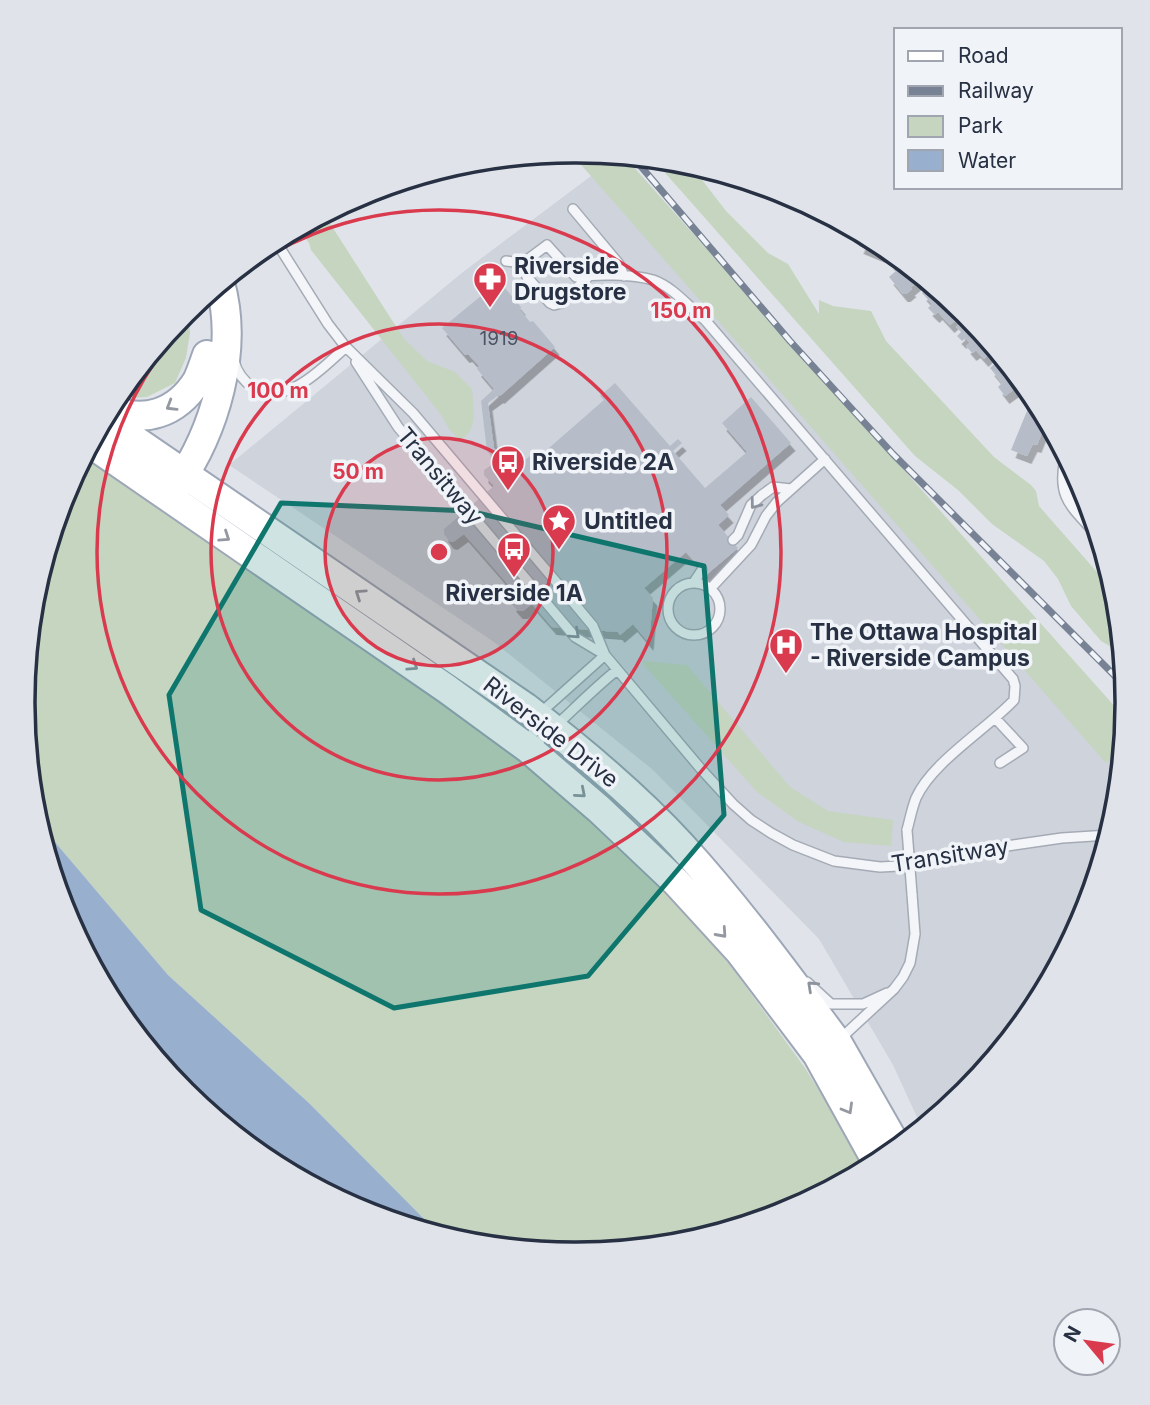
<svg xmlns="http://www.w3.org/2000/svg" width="1150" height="1405" viewBox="0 0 1150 1405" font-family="Inter,sans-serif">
<defs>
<filter id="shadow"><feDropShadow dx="4.5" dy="8" stdDeviation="0" flood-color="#0004"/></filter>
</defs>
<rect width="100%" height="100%" fill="#e0e4ea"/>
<path fill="#ced3dc" d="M591,176L755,350L1068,708L1121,766L1117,811L1086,912L1034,1010L965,1093L922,1128L893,1065L819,939L653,770L494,642L229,465L463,272Z"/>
<path fill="#c5d5c0" d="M575,150L623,155L1126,719L1122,760L1105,762L569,151Z
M652,158L689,163L726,211L768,253L788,264L819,314V300L833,306L871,311L886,341L994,457L1031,485L1036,491L1039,506L1117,595L1123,654L1101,641L1071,606L1058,579L1044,561L992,524L958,490L915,456Z
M324,214L404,339L427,361L455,372L472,389C473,407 479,430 460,440L449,429L442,416L311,250L309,243L298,227Z
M188,309L190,333L186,358L175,383L147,397L133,398L120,391Z
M85,453L522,756L656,878L731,966L805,1068L868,1169L786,1213L682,1244L575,1255L467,1244L441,1236L310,1104L168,975L37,821L33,810L23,702L33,594L65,491Z
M643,661L687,665L790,787L828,811L893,820L891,846L844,842L799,822L757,792L644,665Z"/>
<path fill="#98b0cd" d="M37,821L168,975L310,1104L441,1236L363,1213L268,1161L184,1093L116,1009L65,913Z"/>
<path fill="#b7bdc8" filter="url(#shadow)" d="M864,234L885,246L881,255L859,246Z
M896,255L923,277L910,288L912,289L906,294H903L889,277L897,270L889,261Z
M499,281L521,307L520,310L530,322L533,321L555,347L500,396L499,395L488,403L494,448L513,470L530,456L534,461L604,400L600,396L615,383L670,446L678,439L682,443L673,451L705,488L747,452L722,423L751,397L791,443L720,505L729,515L718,525L738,548L706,575L686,552L644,588L653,598L649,643L633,624L620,635L618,632L552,627L532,604L523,611H518L512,604L513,600L518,596L464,534L453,542L449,541L444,534V529L494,486L484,475V470L493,464H497L507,476L508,475L487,451L481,401L494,389L477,369L479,366L468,354L465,355L442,328Z
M932,284L965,312L950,325L938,312L935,315L928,308L932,304L922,293Z
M969,316L995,348L984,359L976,350L972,353L966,346L970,343L966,338L962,341L957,336L961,332L956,327Z
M1002,357L1023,383L1005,396L998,387L1002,383L990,368Z
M1031,401L1038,404L1047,420L1046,423L1048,424L1046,428L1044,427L1037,445L1033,444L1027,456L1011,450Z"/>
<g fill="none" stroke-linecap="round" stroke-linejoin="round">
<g stroke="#a5abb5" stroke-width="12">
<path id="lane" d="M573,209L619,264L624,276
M275,240L328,324L348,350
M506,261L523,263L547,245L576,277C597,274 632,274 653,280C673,287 689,307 705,320L1013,679L1015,686L1014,700C987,729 932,762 916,798C912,808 910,819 907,830
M523,263L527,277L550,303L554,305L562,303L589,276
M346,347L413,413L563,590L593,626L605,655L701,769L733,804L751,820L771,833L793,845L834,861L880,867L899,866L993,848L1062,838L1109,835
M234,361C237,372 243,381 253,387C288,407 322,368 346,347
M356,362L398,427L575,637L605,655
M733,540L738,535L751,505L762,495L773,487L791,489
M694,582L702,570
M668 609a26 26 0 1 1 52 0a26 26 0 1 1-52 0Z
M711,588L751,545L766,516L777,502L825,459
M995,718L1023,748L1000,763
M530,745L537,716L605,655
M533,746C562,722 587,694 617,670
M807,982L831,1004H863L887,993
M840,1039L894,989L903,977L910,963L915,934L912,894"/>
</g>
<g stroke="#a5abb5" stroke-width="21">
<path id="street" d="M1069,462C1062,497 1076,504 1097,529"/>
</g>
<g stroke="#9ea7b7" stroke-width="32">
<path id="primary" d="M109,408C143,425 177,413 197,381C201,373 204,363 207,355
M104,419L525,707C580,749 634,794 681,845C737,906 787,975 837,1042L898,1149
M90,443L447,689L529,749L599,809L676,882L740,952L817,1054L878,1164
M176,487C215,431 239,351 220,283"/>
</g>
<use href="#lane" stroke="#f3f5f8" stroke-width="9"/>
<use href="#street" stroke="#f3f5f8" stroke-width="18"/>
<use href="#primary" stroke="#fff" stroke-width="28"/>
<g stroke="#788295" stroke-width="7">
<path id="rail" d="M632,156L790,341L893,454L1126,687"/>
</g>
<use href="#rail" stroke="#f0f3f7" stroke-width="4.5" stroke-dasharray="13" stroke-linecap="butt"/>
<g stroke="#a5abb5" stroke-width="12" stroke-linecap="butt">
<path id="lane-bridge" d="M907,830L912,894"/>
</g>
<use href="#lane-bridge" stroke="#f3f5f8" stroke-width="9"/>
</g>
<defs><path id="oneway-chevron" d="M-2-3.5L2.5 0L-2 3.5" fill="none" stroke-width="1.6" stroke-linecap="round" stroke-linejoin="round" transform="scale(1.75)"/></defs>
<g stroke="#9398a1">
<use href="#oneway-chevron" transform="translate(171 406) rotate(149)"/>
<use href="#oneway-chevron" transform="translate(225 537) rotate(34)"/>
<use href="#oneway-chevron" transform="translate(360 594) rotate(-146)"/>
<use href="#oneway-chevron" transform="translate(413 666) rotate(34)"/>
<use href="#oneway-chevron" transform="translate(581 793) rotate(41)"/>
<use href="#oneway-chevron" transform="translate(722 933) rotate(48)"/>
<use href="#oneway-chevron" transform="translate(848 1109) rotate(60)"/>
</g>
<g stroke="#8d939e">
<use href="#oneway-chevron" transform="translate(755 504) rotate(127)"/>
<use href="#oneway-chevron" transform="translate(575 634) rotate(42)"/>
<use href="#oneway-chevron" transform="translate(812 986) rotate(-137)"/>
</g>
<path fill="#0f766e" fill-opacity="0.2" stroke="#0f766e" stroke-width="5" stroke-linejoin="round" d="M281,503L469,511L704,566L724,815L588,976L394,1008L201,910L169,695Z"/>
<circle cx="439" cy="552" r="114" fill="#da3a4e" fill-opacity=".12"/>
<g fill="none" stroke="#da3a4e" stroke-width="3.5">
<circle cx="439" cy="552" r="114"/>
<circle cx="439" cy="552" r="228"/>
<circle cx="439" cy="552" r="342"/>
</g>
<defs>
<g id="pharmacy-pin" transform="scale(1.75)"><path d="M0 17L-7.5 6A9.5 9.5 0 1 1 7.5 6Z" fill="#da3a4e" stroke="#f0f3f7"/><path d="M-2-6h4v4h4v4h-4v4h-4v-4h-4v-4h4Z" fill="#fff"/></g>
<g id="bus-pin" transform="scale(1.75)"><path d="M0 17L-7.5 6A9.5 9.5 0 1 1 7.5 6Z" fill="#da3a4e" stroke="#f0f3f7"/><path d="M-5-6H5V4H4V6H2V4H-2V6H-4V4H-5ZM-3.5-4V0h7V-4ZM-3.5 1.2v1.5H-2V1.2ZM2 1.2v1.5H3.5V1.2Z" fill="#fff"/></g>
<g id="sight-pin" transform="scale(1.75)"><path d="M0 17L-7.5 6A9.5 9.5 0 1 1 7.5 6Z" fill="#da3a4e" stroke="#f0f3f7"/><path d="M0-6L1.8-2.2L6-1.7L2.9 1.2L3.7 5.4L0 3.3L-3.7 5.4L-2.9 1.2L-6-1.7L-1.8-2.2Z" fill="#fff"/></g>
<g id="hospital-pin" transform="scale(1.75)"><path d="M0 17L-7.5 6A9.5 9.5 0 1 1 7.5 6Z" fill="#da3a4e" stroke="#f0f3f7"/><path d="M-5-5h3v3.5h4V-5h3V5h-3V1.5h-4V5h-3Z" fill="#fff"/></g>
</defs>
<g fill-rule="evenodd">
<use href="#pharmacy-pin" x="490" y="279"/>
<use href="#bus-pin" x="508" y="462"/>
<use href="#sight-pin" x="559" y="521"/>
<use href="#bus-pin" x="514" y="549"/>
<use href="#hospital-pin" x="786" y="645"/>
</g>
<g text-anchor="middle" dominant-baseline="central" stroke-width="7" stroke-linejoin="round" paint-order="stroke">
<g font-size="19" fill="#4b5464">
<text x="499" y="338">1919</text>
</g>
<g font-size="23" font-weight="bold" fill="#273143" stroke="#f0f3f7" text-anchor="start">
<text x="514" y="266">Riverside<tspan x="514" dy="26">Drugstore</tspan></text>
<text x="532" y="462">Riverside 2A</text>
<text x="584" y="521">Untitled</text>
<text x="514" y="593" text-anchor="middle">Riverside 1A</text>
<text x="810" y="632">The Ottawa Hospital<tspan x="810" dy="26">- Riverside Campus</tspan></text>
</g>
<g font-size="23" fill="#273143" stroke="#f0f3f7">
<text transform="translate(440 476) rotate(50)">Transitway</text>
<text transform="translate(551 732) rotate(38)">Riverside Drive</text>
<text transform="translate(950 855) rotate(-9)">Transitway</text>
</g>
</g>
<path d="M0 0H1150V1405H0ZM574 163H576A539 539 0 0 1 1115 702V703A539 539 0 0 1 576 1242H574A539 539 0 0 1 35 703V702A539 539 0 0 1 574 163Z" fill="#e0e3e9" fill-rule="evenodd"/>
<path fill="none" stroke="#273143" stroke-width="3.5" d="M574 163H576A539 539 0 0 1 1115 702V703A539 539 0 0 1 576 1242H574A539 539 0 0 1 35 703V702A539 539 0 0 1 574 163Z"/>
<circle cx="439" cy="552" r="10" fill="#da3a4e" stroke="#f0f3f7" stroke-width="3.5"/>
<g font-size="21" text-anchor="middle" font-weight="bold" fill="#da3a4e" stroke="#f0f3f7" stroke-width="7" stroke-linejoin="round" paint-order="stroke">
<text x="681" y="318">150 m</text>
<text x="278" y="398">100 m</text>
<text x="358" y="479">50 m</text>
</g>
<rect x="894" y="28" width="228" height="161" fill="#f0f3f7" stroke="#a0a5af" stroke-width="2"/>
<rect x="908" y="51" width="35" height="10" fill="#ffffff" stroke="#a0a5af" stroke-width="2"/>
<text x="958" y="63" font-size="21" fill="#273143">Road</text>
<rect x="908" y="86" width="35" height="10" fill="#788295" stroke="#a0a5af" stroke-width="2"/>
<text x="958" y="98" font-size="21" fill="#273143">Railway</text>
<rect x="908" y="116" width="35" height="21" fill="#c5d5c0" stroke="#a0a5af" stroke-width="2"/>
<text x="958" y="133" font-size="21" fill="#273143">Park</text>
<rect x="908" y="150" width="35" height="21" fill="#98b0cd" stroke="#a0a5af" stroke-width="2"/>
<text x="958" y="168" font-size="21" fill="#273143">Water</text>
<g transform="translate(1087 1342) rotate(299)"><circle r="33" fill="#f0f3f7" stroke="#a0a5af" stroke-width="2"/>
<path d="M0-5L12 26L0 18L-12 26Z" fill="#da3a4e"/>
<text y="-10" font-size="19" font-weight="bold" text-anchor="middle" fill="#273143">N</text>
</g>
</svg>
